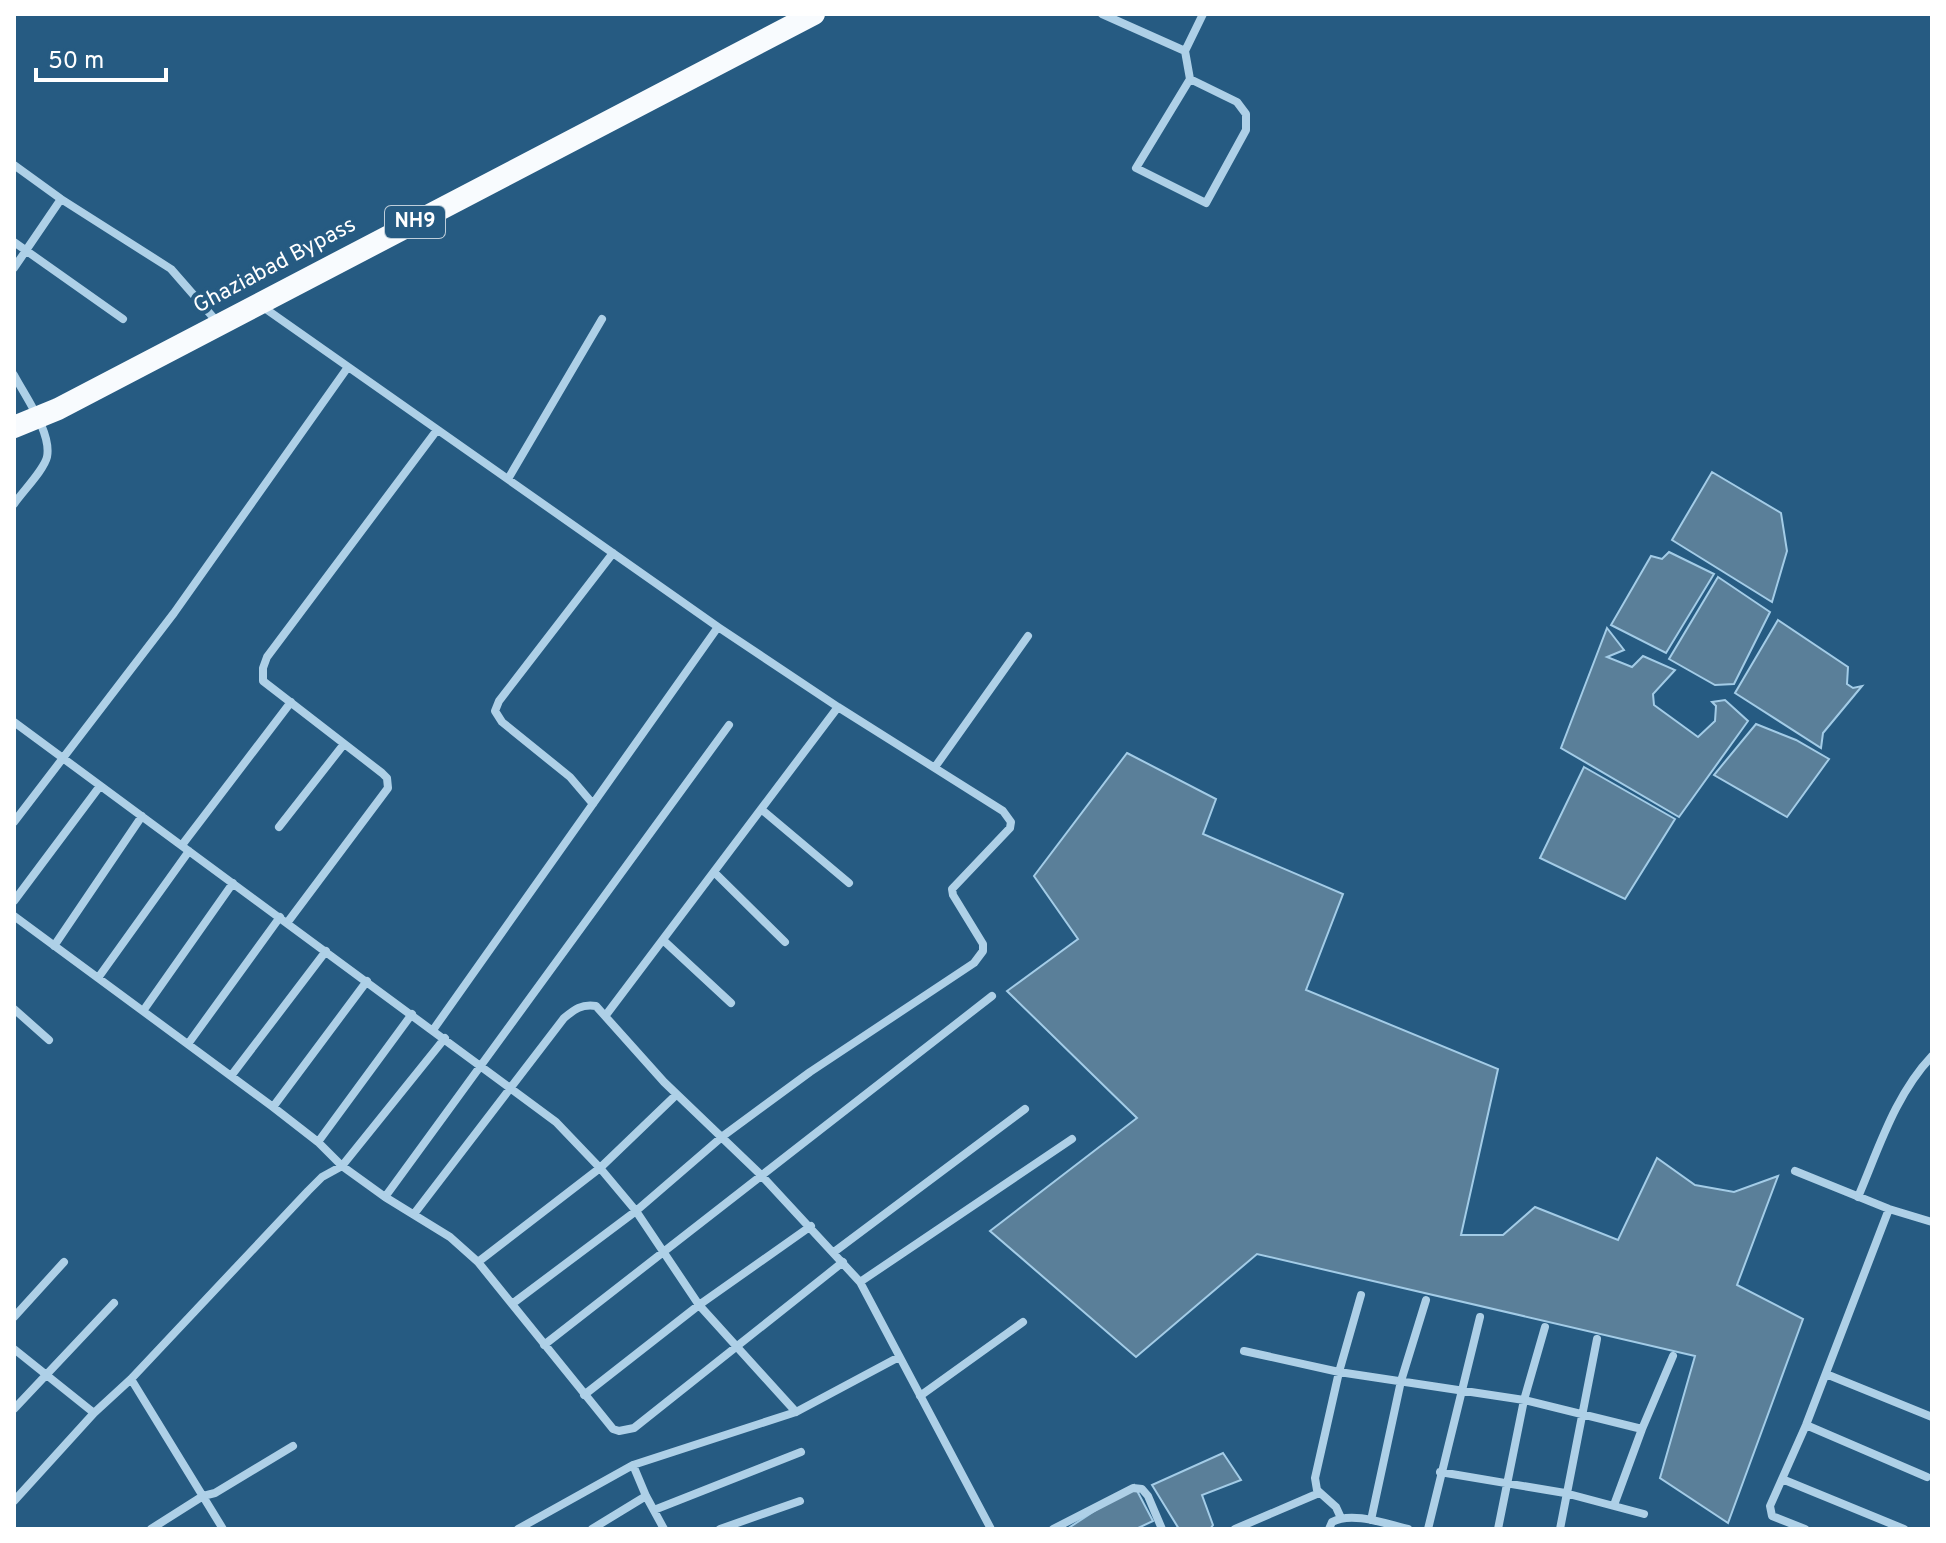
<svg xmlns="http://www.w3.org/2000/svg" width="1946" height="1543" viewBox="0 0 1946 1543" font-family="Overpass,sans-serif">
<rect width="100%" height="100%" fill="#265b82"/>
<path fill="#5a7f99" stroke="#a3cce7" stroke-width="2" d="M1712,472L1781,513L1787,551L1772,602L1672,540Z
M1669,552L1714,574L1666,653L1611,625L1651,556L1662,559Z
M1718,577L1770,612L1734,684L1715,685L1669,659Z
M1778,620L1848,667L1847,684L1853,688L1862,686L1823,733L1821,748L1735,693Z
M1607,628L1624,650L1607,657L1632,667L1643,656L1675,670L1653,694L1654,705L1698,737L1715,721L1716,706L1712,702L1725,700L1748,721L1679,817L1561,748Z
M1756,724L1796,740L1829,759L1787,817L1714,775Z
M1127,753L1216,799L1203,834L1343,894L1306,990L1498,1069L1461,1235H1503L1535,1207L1618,1240L1657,1158L1695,1185L1734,1192L1778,1176L1737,1285L1803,1319L1728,1523L1660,1478L1695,1356L1257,1254L1136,1357L990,1231L1137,1118L1007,991L1078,939L1034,876Z
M1584,767L1675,819L1625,899L1540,858Z
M1223,1453L1241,1480L1202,1495L1213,1525L1210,1529H1179L1152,1485Z
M1134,1485L1153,1521L1136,1529H1067Z"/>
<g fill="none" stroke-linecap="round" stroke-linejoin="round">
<path stroke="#aed0e7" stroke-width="8" d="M1102,14L1185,51L1203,14
M1185,51L1190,79L1136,168L1206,203L1246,130V114L1237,102L1190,79
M14,165L61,199L171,269L219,324
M14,242L123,319
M14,268L61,199
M263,307L718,627L838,707L1003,811L1011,822L1010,828L952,889L953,895L983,944V951L974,963L810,1072L723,1136L636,1211L512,1304
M14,375C25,396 52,433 47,457C44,470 22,492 14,504
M508,479L602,319
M14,722L556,1122L600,1168L636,1211L699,1305L796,1412
M935,767L1028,636
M593,804L570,777L502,722L495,711L499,701L613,553
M761,809L849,883
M14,822L174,613L348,367
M279,827L344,744
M182,845L291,702
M714,872L785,942
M14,901L100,786
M14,916L273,1107L318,1142L342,1166L385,1197L450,1237L478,1262L613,1429L619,1431L634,1428L843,1262
M287,923L388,788L387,778L382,773L263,681V668L267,657L437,430
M663,940L731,1003
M54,946L142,816
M98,978L189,851
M14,1009L49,1040
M143,1011L233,883
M606,1015L838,707
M433,1030L718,627
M188,1044L280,917
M231,1076L326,951
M273,1107L367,981
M318,1142L412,1014
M1795,1171L1889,1209L1932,1222
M385,1197L729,725
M1858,1197C1879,1148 1895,1095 1932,1056
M414,1214L564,1018C575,1009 581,1004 596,1006L664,1082L761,1175L860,1282L991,1529
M834,1252L1025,1109
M478,1262L600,1168L676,1095
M860,1282L1072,1139
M14,1317L64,1262
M544,1345L992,996
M14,1349L94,1413
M1244,1351L1339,1372L1524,1400L1642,1429
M1826,1374L1932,1417
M131,1379L223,1529
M584,1395L699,1305L811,1226
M920,1396L1023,1322
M14,1409L114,1303
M1806,1425L1927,1477
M633,1465L646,1496L664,1529
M1440,1472L1565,1493L1644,1514
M1782,1479L1904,1529
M14,1501L94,1413L131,1379L308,1191L322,1177L342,1166L445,1038
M1614,1505L1642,1429L1673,1356
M654,1510L801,1452
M1341,1518L1336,1507L1317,1490L1315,1478L1339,1372L1361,1295
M1371,1520L1401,1381L1426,1300
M151,1529L203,1496L215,1493L293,1446
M518,1529L633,1465L796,1412L899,1357
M592,1529L646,1496
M720,1529L800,1501
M1053,1529L1133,1488L1142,1489L1148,1496L1162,1529
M1235,1529L1319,1493
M1329,1529L1332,1522C1352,1511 1386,1524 1408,1529
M1428,1529L1480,1317
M1498,1529L1524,1400L1545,1327
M1560,1529L1597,1339
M1805,1529L1772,1516L1770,1506L1806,1425L1889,1209"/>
<path stroke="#f8fbfe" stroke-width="22" d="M14,427L58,409L814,14"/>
</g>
<g text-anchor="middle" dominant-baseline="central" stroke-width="8" stroke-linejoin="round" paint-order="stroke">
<rect fill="#265b82" stroke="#beceda" stroke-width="2" x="385" y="206" width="60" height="32" rx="6"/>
<g font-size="20" font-weight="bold" fill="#fff">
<text x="415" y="222">NH9</text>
</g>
<g font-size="22" fill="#fff" stroke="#265b82">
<text transform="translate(275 266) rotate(-28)">Ghaziabad Bypass</text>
</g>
</g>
<rect width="1946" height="1543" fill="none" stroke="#ffffff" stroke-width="32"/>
<path d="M36 68v12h130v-12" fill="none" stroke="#ffffff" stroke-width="4"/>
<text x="48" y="68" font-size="24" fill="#ffffff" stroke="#265b82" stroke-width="6" paint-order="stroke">50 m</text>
</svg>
